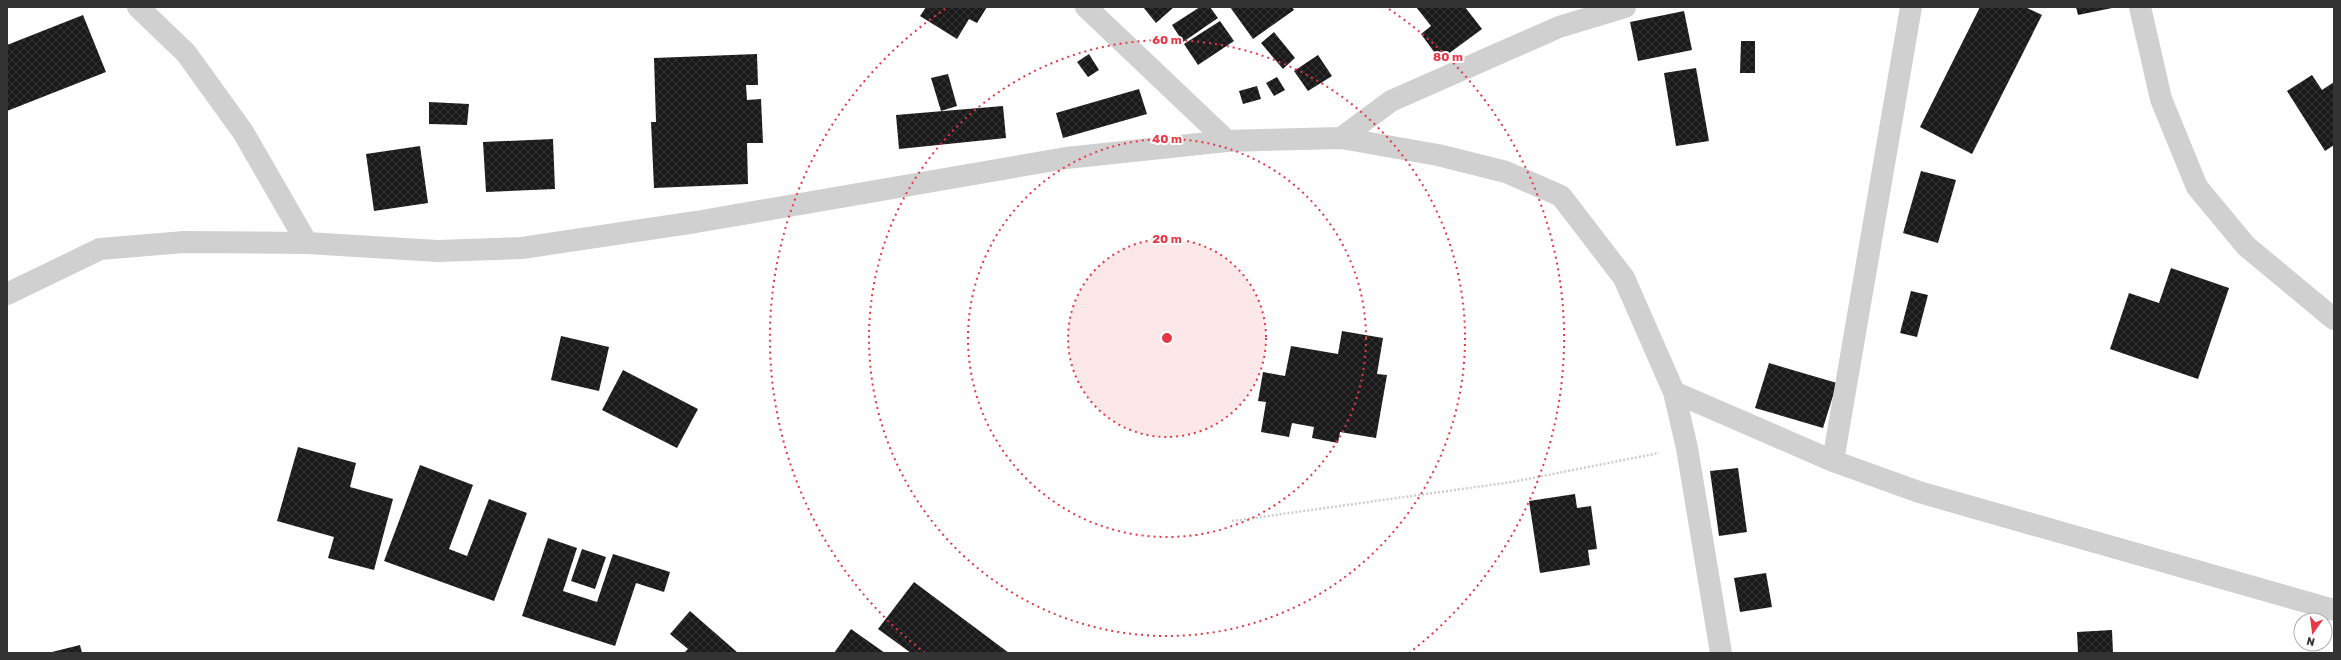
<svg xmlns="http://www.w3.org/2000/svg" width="2341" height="660" viewBox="0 0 2341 660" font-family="Rubik,sans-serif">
<defs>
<pattern id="building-cross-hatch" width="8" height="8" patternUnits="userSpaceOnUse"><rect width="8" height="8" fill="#1a1a1a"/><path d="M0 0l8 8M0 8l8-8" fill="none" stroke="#333"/></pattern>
</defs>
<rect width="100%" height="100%" fill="#fff"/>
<path fill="url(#building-cross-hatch)" d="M926,7H987L977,23L969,19L957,39L920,16Z
M1143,7H1174L1156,23Z
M1200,7H1210L1218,18L1183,42L1172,25Z
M1230,7H1292L1294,10L1253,39Z
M1416,7H1465L1482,29L1440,60L1421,34L1431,26Z
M1980,7H2025L2042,15L1972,154L1920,127Z
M2076,7H2112V8L2078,15Z
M1684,11L1692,50L1638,61L1630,22Z
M83,15L106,72L7,111V45Z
M1220,21L1234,41L1198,65L1184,44Z
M1274,32L1295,58L1283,69L1261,43Z
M1741,41H1755V73H1740Z
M757,54L758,85H746L747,100L761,99L763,143H747L748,184L654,188L651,122H656L654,58Z
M1089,54L1099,70L1088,77L1077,62Z
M1318,55L1332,76L1308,91L1294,71Z
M1696,68L1709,141L1676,146L1664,73Z
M948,74L957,106L941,111L931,78Z
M2312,75L2322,90L2334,82V145L2325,151L2287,91Z
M1277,77L1285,90L1274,96L1266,83Z
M1257,86L1261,99L1243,104L1239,91Z
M1139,89L1147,114L1063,138L1056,113Z
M429,102L469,104L467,125L429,124Z
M1003,106L1006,138L899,149L896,115Z
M553,139L555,189L486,192L483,142Z
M420,146L428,203L374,211L366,154Z
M1921,171L1956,180L1938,243L1903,233Z
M2171,268L2229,288L2198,379L2110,349L2129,293L2159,303Z
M1911,291L1928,295L1917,337L1900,333Z
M1342,331L1383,338L1377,374L1387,375L1376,438L1340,432L1338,443L1312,438L1314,427L1292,423L1289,437L1261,432L1266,402L1258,401L1263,372L1285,376L1291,346L1338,354Z
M561,336L609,347L599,391L551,380Z
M1769,363L1837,383L1823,428L1755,408Z
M623,370L698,409L677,448L602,410Z
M298,447L356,463L350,487L393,499L374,570L328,558L334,537L277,521Z
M420,465L473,485L449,549L467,556L489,499L527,513L494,601L384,561Z
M1738,468L1747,532L1719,536L1710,471Z
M1575,494L1577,508L1591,506L1597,549L1588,550L1590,565L1540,573L1529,501Z
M548,538L577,548L563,591L597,602L613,554L670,572L664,592L636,583L615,646L522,616Z
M582,549L606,557L595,589L571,581Z
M1766,573L1772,607L1740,612L1734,578Z
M914,582L1009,653H911L878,629Z
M690,611L738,653H684L688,649L670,634Z
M851,629L885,653H834Z
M2112,630L2113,653H2078L2077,632Z
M80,645L82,653H52V652Z"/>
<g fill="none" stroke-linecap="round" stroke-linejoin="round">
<path stroke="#cdcdcd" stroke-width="2.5" stroke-dasharray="2 2" stroke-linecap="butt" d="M1232,521L1512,482L1659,453"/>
<path stroke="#d0d0d0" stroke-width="22" d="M138,7L186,53L243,132L307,243
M1086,7L1227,141
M2140,7L2161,99L2197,187L2246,246L2334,319
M1341,138L1391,101L1559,27L1625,7
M7,294L100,249L184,242L307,243L438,251L522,248L696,222L1066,158L1227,141L1341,138L1438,155L1506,172L1561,196L1624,278L1674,392L1687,448L1721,653
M1674,392L1833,461L1919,492L2334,610
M1833,461L1911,7"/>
</g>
<circle cx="1167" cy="338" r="99" fill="#e63946" fill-opacity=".12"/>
<g fill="none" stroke="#e63946" stroke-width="2" stroke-dasharray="2 4">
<circle cx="1167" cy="338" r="99"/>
<circle cx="1167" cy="338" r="199"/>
<circle cx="1167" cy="338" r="298"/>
<path d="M925 653A397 397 0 0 1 945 9M1389 9A397 397 0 0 1 1409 653"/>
</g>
<circle cx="1167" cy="338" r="6" fill="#e63946" stroke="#fff" stroke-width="2"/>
<g font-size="12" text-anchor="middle" font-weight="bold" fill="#e63946" stroke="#fff" stroke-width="4" stroke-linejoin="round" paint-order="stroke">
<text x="1167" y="44">60 m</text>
<text x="1448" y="61">80 m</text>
<text x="1167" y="143">40 m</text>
<text x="1167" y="243">20 m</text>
</g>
<rect width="2341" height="660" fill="none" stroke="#333333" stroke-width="16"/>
<g transform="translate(2313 632) rotate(194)"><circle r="19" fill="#ffffff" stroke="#adadad"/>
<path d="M0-3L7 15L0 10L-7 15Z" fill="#e63946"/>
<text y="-6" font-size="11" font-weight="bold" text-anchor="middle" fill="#333333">N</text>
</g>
</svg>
